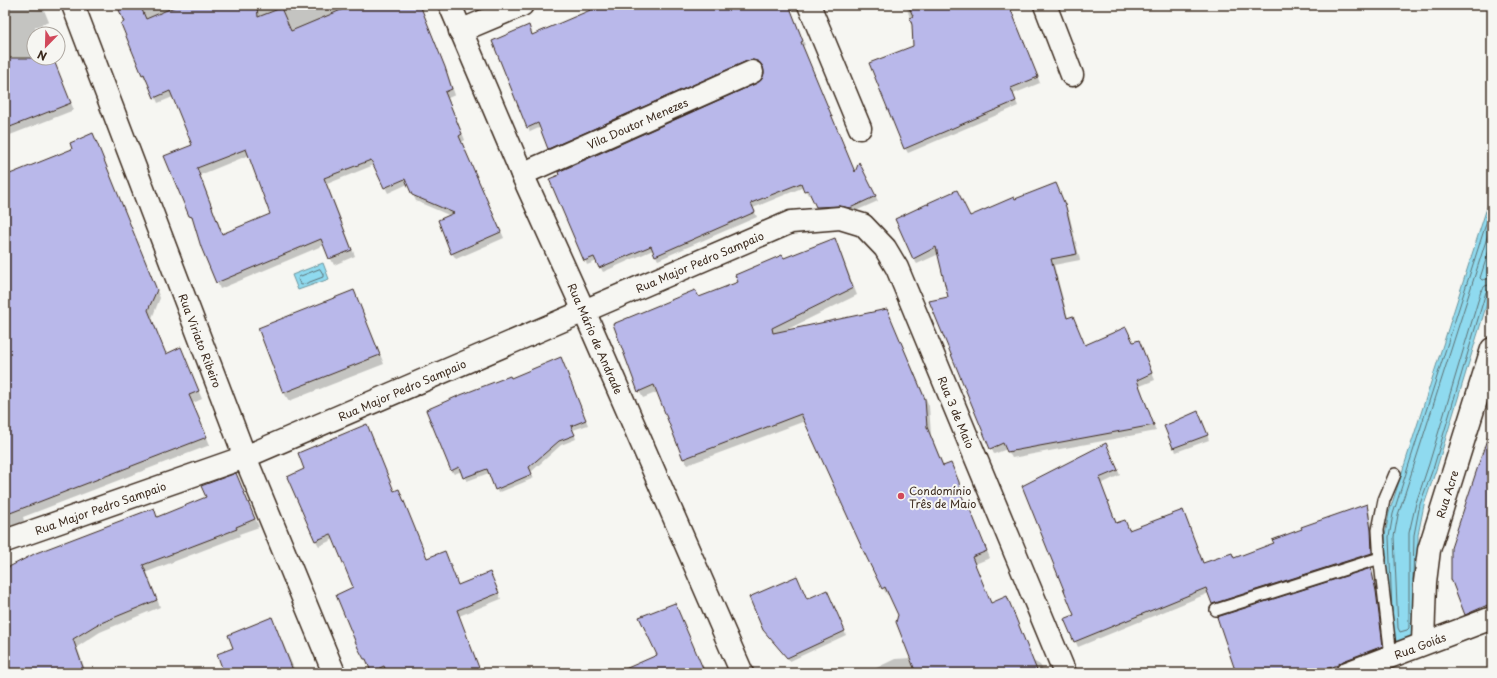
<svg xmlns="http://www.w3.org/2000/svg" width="1497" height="678" viewBox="0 0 1497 678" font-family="'Playpen Sans',sans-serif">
<rect width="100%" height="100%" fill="#f6f6f2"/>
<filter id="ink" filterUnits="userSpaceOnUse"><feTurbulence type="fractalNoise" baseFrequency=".025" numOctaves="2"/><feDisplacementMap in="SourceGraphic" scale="8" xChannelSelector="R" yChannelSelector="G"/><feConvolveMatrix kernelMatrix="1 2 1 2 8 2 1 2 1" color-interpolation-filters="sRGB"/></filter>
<g filter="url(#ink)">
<path fill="#8fdaef" stroke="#6d949b" d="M1492,192V287L1437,467L1424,505L1418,535V636L1393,644L1389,629L1385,536L1389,513Z
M323,263L329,279L298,290L292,275Z"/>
<path fill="#0003" fill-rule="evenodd" d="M5,5H42L49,22L35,27L37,34H34V58H46L53,61L74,110L5,137Z
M118,5H420L448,75L455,95L448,98L465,140L462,142L504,238L456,259L452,253L451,216L416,201L408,184L388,193L374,165L327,184L355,256L334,265L324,245L220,289L202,247L195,222L189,215L193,145L173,97L158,103L148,80L146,81L143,75L122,24L125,22ZM249,155L271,215L223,235L200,175Z
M604,5H789L805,45L803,46L855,174L861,167L878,201L853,212H820L811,194L808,195L804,187L753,208L757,217L658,260L653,250L603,272L597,261L587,265L585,260L763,80L765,73L763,67L757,64L552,153L541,127L530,132L528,127L531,31L533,36Z
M906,5H1007L1012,12L1040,83L1013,94L1018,106L908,153L905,148L914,46L912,25Z
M92,134L96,141L160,298L152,318L166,354L184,356L202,399L193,403L210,445L23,517L24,521L5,529V245L74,149Z
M5,162L11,176L5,179Z
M1056,184L1069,214L1080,260L1054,265L1068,318L1072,317L1085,346L1126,328L1134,343L1139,341L1155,380L1140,386L1156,431L1012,458L1007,449L994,454L991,448L949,298L939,254L917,264L913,258L970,217Z
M838,246L857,295L784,331L887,310L929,406L931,435L944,467L951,464L955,470L962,490L963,501L975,522L990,558L975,564L991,604H1010L1033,661L1040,665L1045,673H866L895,659L911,658L899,615L889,594L887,595L883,588L805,421L687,465L684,459L658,392L643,398L639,391L699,298L739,282L784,259Z
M353,291L358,300L384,364L289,401L284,393L259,329Z
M561,359L588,425L573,430L576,439L561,445L531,472L534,478L498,493L489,473L467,481L462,471L454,474L451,470L510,379Z
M1200,416L1209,440L1176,452L1166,427Z
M370,431L394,492L427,559L458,586L492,579L501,599L459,616L481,673H388V671L384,673H373L369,664L365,659L354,587L334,539L319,546L316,541L306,469Z
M1492,438V610L1469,620L1466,614Z
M1106,444L1120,475L1101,484L1117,524L1129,531L1183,511L1204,564L1234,559L1275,544L1366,505L1369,510L1374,537L1375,559L1216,609L1209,593L1078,647L1066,620L1076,616L1023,487Z
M236,474L259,527L239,534L240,536L147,572L160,607L100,632L77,647L86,673H5V570L153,509L158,518L207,498Z
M1370,569L1373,575L1379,598L1385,651L1332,673H1220L1235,668Z
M829,596L846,635L790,661L764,630L807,600Z
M275,625L296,673H225L234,649Z"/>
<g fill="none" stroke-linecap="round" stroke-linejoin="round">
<path stroke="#5d7072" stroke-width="1" d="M1492,222L1398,515L1394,537L1398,628L1400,632L1407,630L1409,628V533L1416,503L1429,464L1481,291L1485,286L1492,284
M1492,241L1480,278L1482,280L1492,278
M320,269L323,274V277L302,285L300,284L298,279L299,277Z
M1413,580L1414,535L1420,504L1434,466L1486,292L1488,290L1492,289
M1392,612L1389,537L1393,514L1492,205"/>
</g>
<path fill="#b9b8ea" stroke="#3b2a1e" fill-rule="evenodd" d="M117,5H140L146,19L179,5H257L258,17L281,8L291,31L353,5H420L445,67L452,89L445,92L462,134L459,136L501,232L451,254L438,220L454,213L412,195L405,179L384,188L371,160L324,178L352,250L329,259L321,239L216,283L201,247L192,217L189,216L164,156L192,145L170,91L154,98L144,74L142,75L121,24L124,22ZM246,149L270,214L222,234L197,168Z
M602,5H789L803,41L801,42L855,172L859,162L876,196L850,208L839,206L816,207L808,190L804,191L801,183L751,203L755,212L655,256L651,246L599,268L594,257L584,261L549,179L559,175L558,172L757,83L762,79L764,73L763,67L759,62L753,60L747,61L548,149L538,123L527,128L492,41L529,25L532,35Z
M908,5H1009L1038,77L1011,88L1016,101L904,149L869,63L913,46L912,25L910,18L913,16Z
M5,58H53L71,103L5,129Z
M93,133L157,290L148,310L166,354L181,347L199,391L189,395L207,437L5,515V176L72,149L70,143Z
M1056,183L1066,207L1077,254L1051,259L1067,318L1073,316L1085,345L1126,327L1133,342L1139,340L1152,373L1137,380L1154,425L1007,452L1003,443L990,449L929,301L948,297L936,247L913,259L895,219L927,204L929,205L928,203L957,190L970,216L1014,197L1015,199Z
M835,238L853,288L772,328L773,333L887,309L925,399L927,427L943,466L951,463L959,482L960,493L972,514L987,551L972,557L991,603L1007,596L1038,673H916L896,622L898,615L885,587L882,589L862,548L801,414L683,459L654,385L638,392L613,324L695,290L699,297L738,282L735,275L782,255L784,258Z
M354,290L380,355L283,393L258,328Z
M561,357L586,420L571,426L575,435L559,441L529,467L532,474L495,490L487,469L463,478L459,467L451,471L426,410L458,396L510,376L511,378Z
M1198,411L1208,435L1173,448L1164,426Z
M367,424L394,491L399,489L427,558L445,551L458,585L490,572L499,593L457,610L481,673H387L384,666L371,672L366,659H364L358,648L336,595L353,587L331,534L315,541L287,477L304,469L298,453Z
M1488,436L1492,437V603L1465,615L1451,579V548Z
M1106,443L1118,470L1099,478L1116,523L1125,520L1129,530L1183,510L1203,563L1232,553L1234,558L1274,543L1272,540L1302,529L1301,527L1367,504L1371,530L1372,553L1212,604L1206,588L1074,642L1064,619L1074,615L1022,486Z
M236,473L255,519L236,527L237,529L143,565L157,600L96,625L73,639L85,673H5V569L36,553L154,508L157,517L206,497L201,486Z
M1371,568L1376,591L1383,646L1343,661L1338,665L1317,672L1315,668L1301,673H1236L1217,617Z
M797,576L807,599L827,590L845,631L787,658L763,630L749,597Z
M675,603L705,673H616L657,655L639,617Z
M272,617L294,673H224L217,654L233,648L228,635Z"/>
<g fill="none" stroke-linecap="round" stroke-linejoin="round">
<g stroke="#3b2a1e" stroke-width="14">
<path id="service" d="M1216,610L1380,558
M1391,656L1380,563L1378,530L1384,500L1395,474"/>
</g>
<g stroke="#3b2a1e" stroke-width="25">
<g id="minor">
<path id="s1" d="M73,5L245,457L334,673"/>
<path id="s2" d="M450,5L522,174L584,311L742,673"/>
<path d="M809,5L860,128"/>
<path d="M1045,5L1072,75"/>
<path d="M460,31L522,5"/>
<path id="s3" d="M522,174L752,72"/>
<path id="s4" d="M5,541L245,457L791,222L840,218L863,225L885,248L897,268L1065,673"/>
<path id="s5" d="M1423,643L1425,582L1429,550L1492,349"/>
<path id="s6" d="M1347,673L1492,618"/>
</g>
</g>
<use href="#service" stroke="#f6f6f2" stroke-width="11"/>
<use href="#minor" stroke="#f6f6f2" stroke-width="22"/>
</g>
</g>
<circle fill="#d1495b" stroke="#f6f6f2" stroke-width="1.5" cx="901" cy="496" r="4"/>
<g text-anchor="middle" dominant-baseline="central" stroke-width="4" stroke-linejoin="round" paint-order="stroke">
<g font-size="11" fill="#3b2a1e" stroke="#f6f6f2">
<text stroke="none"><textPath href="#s3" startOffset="126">Vila Doutor Menezes</textPath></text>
<text stroke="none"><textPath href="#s4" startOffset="749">Rua Major Pedro Sampaio</textPath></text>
<text stroke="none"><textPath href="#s2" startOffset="364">Rua Mário de Andrade</textPath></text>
<text stroke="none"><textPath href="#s1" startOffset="359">Rua Viriato Ribeiro</textPath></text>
<text stroke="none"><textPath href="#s4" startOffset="425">Rua Major Pedro Sampaio</textPath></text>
<text stroke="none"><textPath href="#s4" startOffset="1133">Rua 3 de Maio</textPath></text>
<text stroke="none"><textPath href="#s5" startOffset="152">Rua Acre</textPath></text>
<text stroke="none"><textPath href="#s4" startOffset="101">Rua Major Pedro Sampaio</textPath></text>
<text stroke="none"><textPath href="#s6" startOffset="78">Rua Goiás</textPath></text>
</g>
<g font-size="11" fill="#3b2a1e" stroke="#f6f6f2" text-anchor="start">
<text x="909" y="490">Condomínio<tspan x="909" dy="13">Três de Maio</tspan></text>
</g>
</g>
<rect width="1497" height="678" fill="none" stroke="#f6f6f2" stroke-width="20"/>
<rect x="10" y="10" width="1477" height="658" fill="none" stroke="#3b2a1e" stroke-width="1.5" filter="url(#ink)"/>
<g transform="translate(46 46) rotate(203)"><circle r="19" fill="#f6f6f2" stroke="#aba49d"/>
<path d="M0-3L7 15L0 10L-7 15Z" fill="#d1495b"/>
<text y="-6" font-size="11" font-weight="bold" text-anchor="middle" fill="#3b2a1e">N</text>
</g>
</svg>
